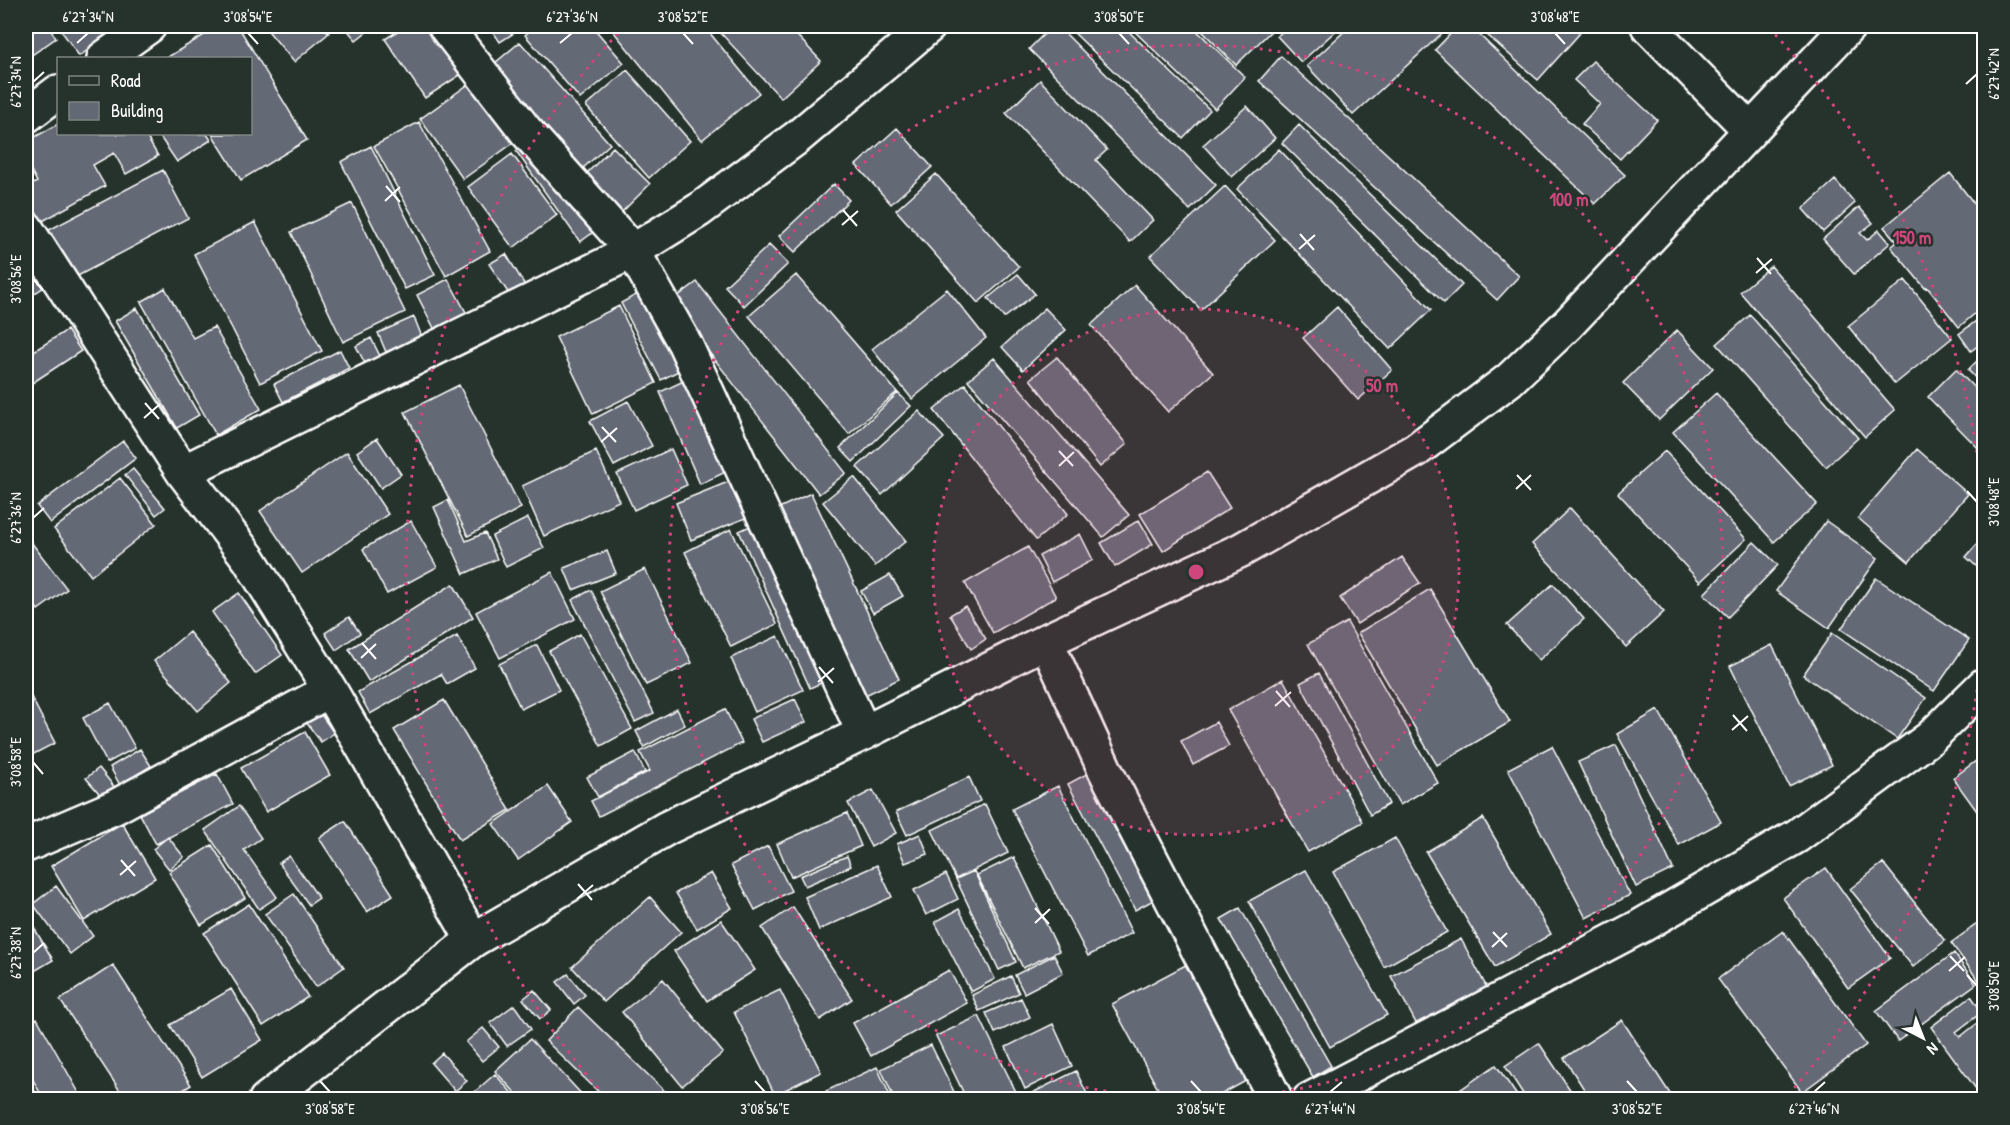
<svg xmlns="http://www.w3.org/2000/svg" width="2010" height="1125" viewBox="0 0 2010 1125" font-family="'Patrick Hand',sans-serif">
<rect width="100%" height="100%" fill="#26332d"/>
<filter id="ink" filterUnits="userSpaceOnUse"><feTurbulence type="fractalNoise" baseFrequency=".0167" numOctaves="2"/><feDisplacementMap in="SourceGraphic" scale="12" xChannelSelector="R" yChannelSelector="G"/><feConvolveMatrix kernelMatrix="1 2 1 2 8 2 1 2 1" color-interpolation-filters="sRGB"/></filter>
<g filter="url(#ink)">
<path fill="#636974" stroke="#fff" stroke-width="1.5" d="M26,26H48L56,38L26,59Z
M58,26H124L79,56Z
M219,26H238L307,140L241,180L212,134H250V58H166Z
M264,26H322L329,33L294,62Z
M344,26H374L356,40Z
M406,26H427L460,75L425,98L385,39Z
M489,26H525L500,42Z
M535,26H592L624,63L580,99L525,35Z
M609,26H704L759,93L702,140Z
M719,26H788L821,61L781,98L716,28Z
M1052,26H1058L1216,185L1190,210L1029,49Z
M1067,26H1123L1210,110L1183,138Z
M1129,26H1192L1245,77L1215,109Z
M1197,26H1267L1272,30L1236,65Z
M1289,26H1341L1301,62L1277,36Z
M1350,26H1450L1353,115L1307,66Z
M1458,26H1470L1625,175L1595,204L1435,50Z
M1477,26H1571L1580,33L1538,80Z
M520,42L610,144L573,177L483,73Z
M1281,56L1519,276L1497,300L1259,81Z
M1593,61L1657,120L1620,159L1582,124L1600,104L1574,80Z
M627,70L690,141L649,178L586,106Z
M1040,80L1107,150L1096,160L1153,220L1130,242L1006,113Z
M473,81L516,141L463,179L420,119Z
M1247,106L1275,138L1232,177L1203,145Z
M419,122L490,251L446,276L374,146Z
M58,124V134H145L158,156L126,174L114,153L93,165L105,186L41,222L26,195V188L37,182L26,161V142Z
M1299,125L1462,285L1444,303L1282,143Z
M897,128L932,167L891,204L856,165Z
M158,134H207L211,140L177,162Z
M530,141L595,231L580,242L516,151Z
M371,146L435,275L405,289L341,162Z
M613,147L650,184L622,212L585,175Z
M1279,149L1431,310L1390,349L1237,189Z
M512,154L557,215L513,248L468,187Z
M163,170L188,218L72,279L47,231Z
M1950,173L1984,216V306L1959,327L1927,287L1925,288L1891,247L1897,242L1884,227Z
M936,174L1019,267L978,303L896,210Z
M1835,180L1855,203L1823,232L1803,209Z
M834,184L849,200L795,252L779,236Z
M1225,186L1275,240L1201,310L1150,256Z
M352,203L405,312L343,342L291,232Z
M1859,207L1873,223L1860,233L1867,240L1879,230L1890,243L1854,274L1823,239Z
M255,222L322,351L260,383L194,254Z
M769,245L788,264L744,306L725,286Z
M506,254L526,287L511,297L489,264Z
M36,255L53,281L26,299V262Z
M1771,266L1895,410L1865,437L1740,292Z
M1018,274L1035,294L1004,318L988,298Z
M796,275L897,392L849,434L749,316Z
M448,279L468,316L436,332L417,295Z
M1905,280L1952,338L1895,384L1848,326Z
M697,282L846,473L819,494L670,302Z
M1135,285L1213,373L1168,412L1091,325Z
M165,288L193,338L214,327L261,409L216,435L141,302Z
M947,289L986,338L912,399L872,349Z
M643,291L684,368L661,380L621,303Z
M619,306L656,383L593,414L556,337Z
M1337,307L1392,370L1358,400L1303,338Z
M137,308L199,415L177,428L115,321Z
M1045,308L1066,330L1023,370L1002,347Z
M1750,315L1858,438L1826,467L1717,344Z
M1984,315V341L1971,351L1959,334Z
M414,317L422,337L386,352L378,333Z
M67,330L81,351L26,387V356Z
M1677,330L1713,368L1659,420L1623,383Z
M371,338L385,366L370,373L356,346Z
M340,350L349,368L283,402L274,384Z
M1984,354V387L1968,370Z
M1057,357L1127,444L1100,467L1030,379Z
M994,358L1129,515L1103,537L968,380Z
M1956,369L1984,398V454L1928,397Z
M690,378L730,470L700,484L660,392Z
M965,384L1068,514L1036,540L934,410Z
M459,385L521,508L468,536L405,412Z
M898,393L911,406L853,462L840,448Z
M1716,393L1817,504L1774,542L1673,432Z
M628,401L652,446L614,466L590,421Z
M919,411L944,438L882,495L857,467Z
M377,438L401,474L381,488L357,452Z
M123,441L136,458L50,523L37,506Z
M671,449L687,485L634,510L617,474Z
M1917,449L1968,494L1909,562L1858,518Z
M596,451L619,501L544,536L522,486Z
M1665,451L1746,539L1700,582L1618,493Z
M347,452L388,514L302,573L260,511Z
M133,469L165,508L156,515L125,475Z
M1207,472L1230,508L1163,551L1140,514Z
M854,477L906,541L875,566L823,502Z
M120,478L156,524L91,576L54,529Z
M738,478L753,515L691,540L676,503Z
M811,493L899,679L855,700L766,514Z
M448,500L466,541L485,533L497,559L464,574L434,507Z
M1570,508L1664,612L1626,647L1532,544Z
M528,518L544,548L506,567L492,536Z
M1139,520L1153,544L1115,567L1101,543Z
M411,521L437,567L387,594L363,549Z
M761,521L832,678L810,688L739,531Z
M1826,521L1878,558L1829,628L1776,591Z
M731,529L777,624L731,647L685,552Z
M1080,534L1093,560L1052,582L1039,556Z
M1984,536V573L1966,557Z
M31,542L67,589L38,610L26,594V546Z
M1754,542L1778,565L1728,617L1704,594Z
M1028,547L1056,597L993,633L965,583Z
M607,551L616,573L573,590L564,568Z
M1402,557L1420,583L1357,624L1340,598Z
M645,569L692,663L646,685L600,591Z
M552,572L575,619L500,658L476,612Z
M890,575L903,596L873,613L861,591Z
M1876,578L1969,640L1934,691L1841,629Z
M453,584L473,617L369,682L349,649Z
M1553,584L1584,619L1539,660L1507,625Z
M1430,589L1510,722L1437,765L1358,633Z
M591,590L654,713L635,722L572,600Z
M239,593L282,655L255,674L212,612Z
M965,606L986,639L971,649L950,615Z
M349,617L360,633L336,650L325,633Z
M1347,622L1438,783L1400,805L1308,644Z
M189,632L231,683L198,711L154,661Z
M1832,633L1926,698L1897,739L1803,675Z
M580,634L632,729L601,746L549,651Z
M457,636L475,668L447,684L441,674L370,714L358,692Z
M778,636L803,690L755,712L731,658Z
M537,645L559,690L521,709L499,664Z
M1772,645L1832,765L1789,786L1730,666Z
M1319,673L1389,804L1370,815L1300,683Z
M1283,679L1363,822L1308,852L1228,710Z
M26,687L55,743L26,758Z
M795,699L806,722L762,742L751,719Z
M444,700L510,810L460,840L394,730Z
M110,703L135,748L107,763L83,718Z
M317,709L334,733L321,742L303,718Z
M677,709L685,725L644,747L636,731Z
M725,709L742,743L599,816L591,801L650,771L640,752Z
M1658,710L1721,822L1679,845L1617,734Z
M1216,722L1229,746L1193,765L1181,741Z
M305,732L330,775L266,812L241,768Z
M1616,745L1673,869L1636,887L1578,762Z
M1552,746L1630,895L1586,918L1508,769Z
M140,749L151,766L120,785L110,767Z
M635,752L645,772L598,797L587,777Z
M1984,755V821L1953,778Z
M99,768L116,789L104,799L86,778Z
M1094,770L1161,896L1135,910L1068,784Z
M217,774L233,804L156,844L140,814Z
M969,777L980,801L907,835L896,812Z
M548,786L572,822L518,860L493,824Z
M1058,786L1132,933L1088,956L1012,809Z
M873,790L896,833L871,847L848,803Z
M985,804L1008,853L956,879L932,830Z
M239,806L261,838L244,850L277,897L259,909L205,830Z
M847,813L861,846L791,877L777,844Z
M1483,818L1551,934L1495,967L1426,852Z
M345,821L393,895L367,912L319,838Z
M122,823L155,878L84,921L51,866Z
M920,834L928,854L905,863L897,844Z
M168,837L184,857L169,869L153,849Z
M1395,838L1447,932L1384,967L1333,872Z
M212,845L245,898L201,925L169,872Z
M768,846L791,891L755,910L731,865Z
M289,856L319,898L309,905L279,863Z
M847,856L851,866L805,886L800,876Z
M1014,857L1059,951L1023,968L977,875Z
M1883,863L1945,941L1913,967L1850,889Z
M877,865L892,897L819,930L805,897Z
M1826,868L1890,958L1848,988L1783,898Z
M1306,870L1387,1015L1330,1047L1249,901Z
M974,871L1016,962L999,970L956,879Z
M711,873L732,908L697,929L676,893Z
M946,874L958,899L926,915L914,890Z
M56,886L93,936L70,954L33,904Z
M294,894L344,967L316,987L265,914Z
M650,897L681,932L604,1002L572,967Z
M249,904L308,997L263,1026L204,933Z
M793,907L852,999L820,1020L762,928Z
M1240,908L1331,1066L1313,1077L1221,919Z
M959,909L995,979L971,992L935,922Z
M26,914L53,960L26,976Z
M1984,919V982L1981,984L1951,943Z
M721,920L755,970L707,1001L674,951Z
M1783,931L1866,1045L1802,1092L1718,979Z
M1461,939L1487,988L1417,1025L1391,976Z
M1954,953L1976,984L1898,1041L1876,1011Z
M1054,955L1063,973L1024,993L1015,975Z
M1195,960L1257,1075L1211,1100H1164L1112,1004Z
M113,965L191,1085L168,1100H126L60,1000Z
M949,970L967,1003L871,1056L853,1023Z
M568,974L585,995L574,1004L557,982Z
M1011,976L1019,993L979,1011L972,995Z
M663,979L723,1053L682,1086L622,1012Z
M231,989L262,1040L202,1077L170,1025Z
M534,990L551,1010L540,1019L523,999Z
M780,990L821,1072L775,1095L734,1012Z
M1971,996L1982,1012L1956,1032L1960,1037L1984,1018V1100L1931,1027Z
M1021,998L1030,1017L995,1033L986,1013Z
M514,1005L531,1029L507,1046L490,1023Z
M578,1007L674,1100H607L546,1041Z
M979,1016L1020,1100H967L936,1036Z
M37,1018L83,1100H44L26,1067V1025Z
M1622,1020L1674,1100H1591L1564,1058Z
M1053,1024L1072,1066L1025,1089L1006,1047Z
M483,1028L499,1047L482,1061L466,1042Z
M530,1039L587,1100H522L495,1071Z
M1539,1043L1577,1100H1527L1505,1066Z
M931,1045L958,1100H895L881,1069Z
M442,1053L467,1081L455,1091L431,1063Z
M1496,1065L1520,1100H1462L1457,1092Z
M877,1067L892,1100H830L826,1091Z
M1076,1071L1090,1100H1028L1026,1096Z
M495,1074L518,1100H473L470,1096Z
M26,1075L40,1100H26Z"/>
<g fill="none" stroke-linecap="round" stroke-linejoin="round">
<g stroke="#fff" stroke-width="38">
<path id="street" d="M445,26L526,131L633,251L685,344L864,733
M1648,26L1750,130
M104,58L149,26
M26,116L58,92
M26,228L183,472L249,559L330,690L473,940
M183,472L633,251L699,210L799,136L929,26
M1046,641L1105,770L1276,1100
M26,845L115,807L330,690
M1309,1100L1641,926L1797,836L1930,738L1984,685"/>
</g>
<g stroke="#fff" stroke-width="38">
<path id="secondary" d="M266,1100L473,940L667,828L864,733L1046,641L1241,550L1416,450L1509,380L1568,324L1849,26"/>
</g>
<use href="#street" stroke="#26332d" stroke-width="33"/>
<use href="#secondary" stroke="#26332d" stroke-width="33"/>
</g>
</g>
<path fill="none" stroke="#fff" stroke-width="2" d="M248,33L258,44M683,33L693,44M1119,33L1129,44M1555,33L1565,44M77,43L88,33M560,43L572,33M33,82L44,72M1966,84L1977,74M386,186L400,202M385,201L400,187M843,210L857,226M842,225L858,211M1300,234L1314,250M1299,249L1315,235M1757,258L1771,274M1756,273L1772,259M33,279L43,290M145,403L159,419M144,418L160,404M602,427L616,442M601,442L617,428M1059,451L1073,466M1059,466L1074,452M1517,475L1531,490M1516,489L1531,475M1967,491L1977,502M33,518L44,508M362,643L376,659M361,658L376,644M819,667L833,683M818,682L834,668M1276,691L1290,707M1275,706L1291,692M1733,715L1747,731M1732,730L1748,716M33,762L43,774M121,860L135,876M120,875L136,861M578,884L592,900M577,899L593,885M1035,908L1049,924M1035,923L1050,909M1493,932L1507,947M1492,947L1507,933M33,953L44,943M1950,956L1964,971M1949,971L1965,957M1967,975L1977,986M320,1081L330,1092M755,1081L765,1092M1191,1081L1201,1092M1627,1081L1637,1092M1330,1092L1342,1082M1814,1092L1825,1082"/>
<circle cx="1196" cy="572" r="263" fill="#ce467c" fill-opacity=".12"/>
<g fill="none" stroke="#ce467c" stroke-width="3" stroke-dasharray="3 6">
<circle cx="1196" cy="572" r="263"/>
<circle cx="1196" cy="572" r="527"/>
<path d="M1984 627A790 790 0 0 1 1788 1095M604 1095A790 790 0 0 1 623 28M1769 28A790 790 0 0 1 1984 517"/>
</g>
<circle cx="1196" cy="572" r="9" fill="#ce467c" stroke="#26332d" stroke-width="3"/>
<g font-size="18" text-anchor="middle" font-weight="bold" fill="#ce467c" stroke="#26332d" stroke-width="5" stroke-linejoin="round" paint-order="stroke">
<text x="1569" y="206">100 m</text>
<text x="1912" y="244">150 m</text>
<text x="1382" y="392">50 m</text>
</g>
<rect width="2010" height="1125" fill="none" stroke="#26332d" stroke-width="66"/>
<rect x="57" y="57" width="195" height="78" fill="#26332d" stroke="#7d8581" stroke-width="1.5"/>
<rect x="69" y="76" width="30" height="9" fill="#26332d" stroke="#7d8581" stroke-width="1.5"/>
<text x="111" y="87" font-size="18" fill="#ffffff">Road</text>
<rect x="69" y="102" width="30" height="18" fill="#636974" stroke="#7d8581" stroke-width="1.5"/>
<text x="111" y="117" font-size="18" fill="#ffffff">Building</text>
<g transform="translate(1923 1038) rotate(138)" stroke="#26332d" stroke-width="4.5" paint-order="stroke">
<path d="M0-4.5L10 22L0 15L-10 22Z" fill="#ffffff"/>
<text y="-9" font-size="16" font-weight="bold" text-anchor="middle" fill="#ffffff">N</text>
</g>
<rect x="33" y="33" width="1944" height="1059" fill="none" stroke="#fff" stroke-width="2"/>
<g font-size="15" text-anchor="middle" fill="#fff">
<text x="88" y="22">6°27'34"N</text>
<text x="248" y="22">3°08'54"E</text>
<text x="572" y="22">6°27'36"N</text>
<text x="683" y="22">3°08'52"E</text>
<text x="1119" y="22">3°08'50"E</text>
<text x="1555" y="22">3°08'48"E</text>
<text transform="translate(1994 74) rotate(-90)" y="5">6°27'42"N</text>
<text transform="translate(16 82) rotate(-90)" y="5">6°27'34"N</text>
<text transform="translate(16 279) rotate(-90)" y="5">3°08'56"E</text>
<text transform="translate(1994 502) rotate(-90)" y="5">3°08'48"E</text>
<text transform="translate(16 518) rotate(-90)" y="5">6°27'36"N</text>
<text transform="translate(16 762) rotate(-90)" y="5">3°08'58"E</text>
<text transform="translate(16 953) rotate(-90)" y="5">6°27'38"N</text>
<text transform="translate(1994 986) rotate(-90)" y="5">3°08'50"E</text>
<text x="330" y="1114">3°08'58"E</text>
<text x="765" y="1114">3°08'56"E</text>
<text x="1201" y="1114">3°08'54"E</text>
<text x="1330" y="1114">6°27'44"N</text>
<text x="1637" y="1114">3°08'52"E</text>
<text x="1814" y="1114">6°27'46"N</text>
</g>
</svg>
